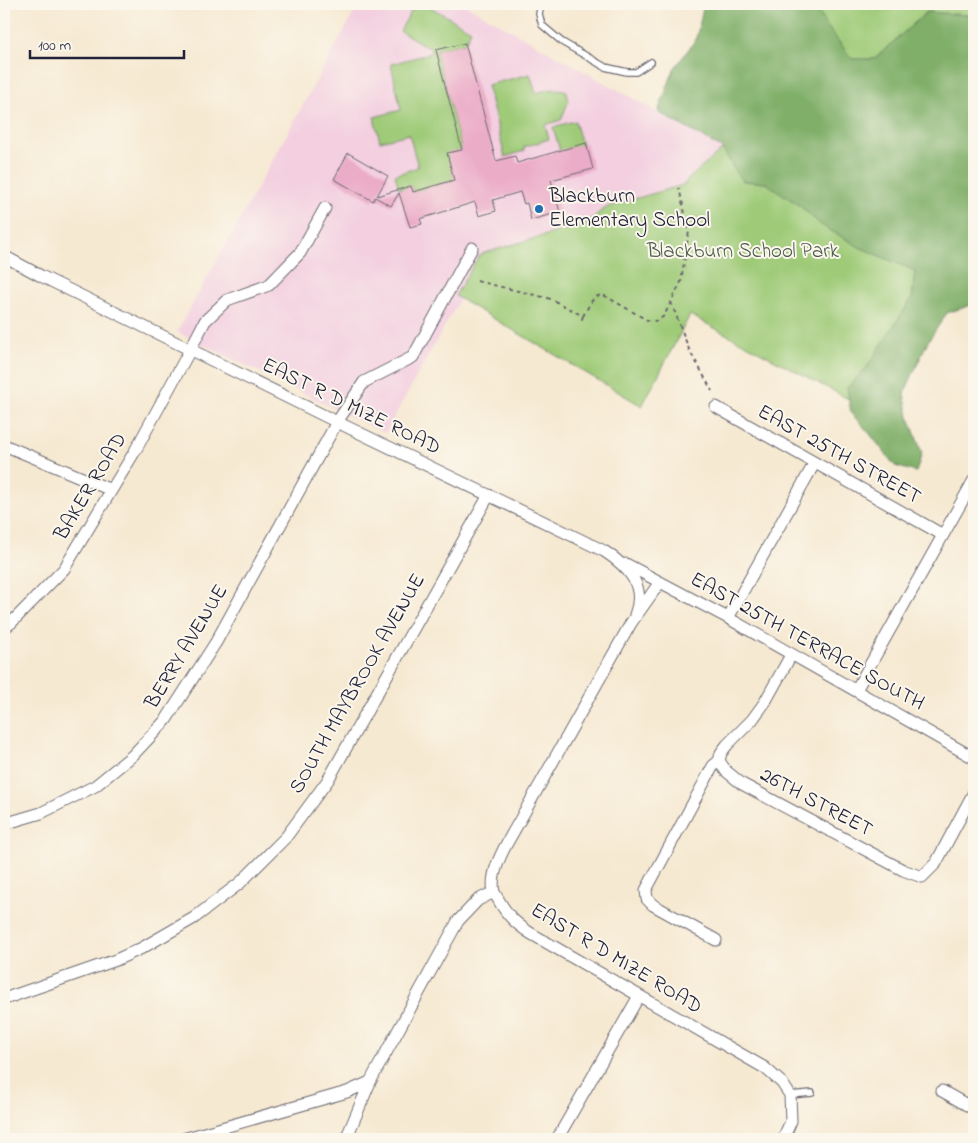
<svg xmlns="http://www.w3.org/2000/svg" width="978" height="1143" viewBox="0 0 978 1143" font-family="'Indie Flower',sans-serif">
<rect width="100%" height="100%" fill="#fbf7ec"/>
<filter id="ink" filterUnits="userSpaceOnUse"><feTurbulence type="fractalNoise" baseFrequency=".02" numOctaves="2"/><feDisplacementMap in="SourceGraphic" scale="10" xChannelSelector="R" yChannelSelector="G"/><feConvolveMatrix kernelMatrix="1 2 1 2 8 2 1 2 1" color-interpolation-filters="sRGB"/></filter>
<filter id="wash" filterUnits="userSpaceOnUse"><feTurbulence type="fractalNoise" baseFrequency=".0096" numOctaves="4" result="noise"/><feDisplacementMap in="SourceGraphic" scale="20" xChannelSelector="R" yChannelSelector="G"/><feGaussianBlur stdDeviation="1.12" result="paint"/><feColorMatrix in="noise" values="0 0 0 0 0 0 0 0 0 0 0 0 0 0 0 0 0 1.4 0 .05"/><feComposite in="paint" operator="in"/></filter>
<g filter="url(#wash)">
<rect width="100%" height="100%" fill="#f6e9d2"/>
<path fill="#f3cfe0" d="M359,4H464L723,149L871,411L690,315L642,406L460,299L385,433L177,332Z"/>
<path fill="#9fcb78" stroke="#60765a" d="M415,4H425L471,30L465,43L436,50L462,150L447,154L480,172L413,192L411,186L399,189L395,175L418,167L409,134L380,141L374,117L401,110L391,64L431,53V49L400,31Z
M815,4H974V18L968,15L927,12L874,59H852L826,25Z
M530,74L536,93C547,90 556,87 567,91V96L569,100L561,120L545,125L549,139L524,147V151L505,157L487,85Z
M575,121L582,145L560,151L553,127Z
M723,149L942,270L871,411L690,315L642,406L455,296L478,257L484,253L584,224C593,219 600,210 610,206L686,184V181Z"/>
<path fill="#7faf68" stroke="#506852" d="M704,4H815L826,25L852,59H874L927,12L968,15L974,18V304L947,313L927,343L904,394L910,420L922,453L916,472L895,466L870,434L851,413L847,388L867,367L912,298L915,271L861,248L821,225L800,206L766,183L743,181L736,173L723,149L658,112L674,69L696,39Z"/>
<g id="blocks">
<path fill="#ebacc8" d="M465,43L496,161L515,156L517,163L586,143L593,169L551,180L560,212L531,220L527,203L524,204L520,192L493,200L496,211L479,216L475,202L420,219L422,224L410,227L399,193L391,206L375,197L373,201L334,179L348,153L388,176L377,196L411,186L413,192L454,180L447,153L462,150L436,50Z"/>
</g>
</g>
<g filter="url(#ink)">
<use href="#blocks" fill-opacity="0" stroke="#6c6870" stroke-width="1"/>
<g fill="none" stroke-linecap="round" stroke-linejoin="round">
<g stroke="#6c6870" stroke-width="8">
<path id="lane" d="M541,4L539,14L542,25L562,42L605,67L627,72H636L651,62
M790,1095L812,1093"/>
</g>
<g stroke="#6c6870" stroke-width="13">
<path id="street" d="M4,256L41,276L337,422L604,551C627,566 647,585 635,615
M716,407L943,535
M4,445L111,490
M626,564L728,618L974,758
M660,582L631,623L507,843C500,856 490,876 494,892C495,894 497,897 498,899C507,915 515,923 530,933L765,1068L782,1083L790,1095L791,1121L783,1139
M728,618L814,464
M4,628L12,622L64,569L135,451L190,350L205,321L227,300L269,285L300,253L325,208
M856,690L974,480
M719,761L726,771L742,784L903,870L922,877L936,863L974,792
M4,824L41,813L95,786L132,756L166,720L216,642L337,422L364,382L413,357L472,248
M716,940L653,905L647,899L646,890L713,766L719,761L721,753L727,745L752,720L765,702L791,655
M4,999L116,960L142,948L194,918L240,883L286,837L328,780L489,495
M942,1091L974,1109
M183,1139L347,1092L370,1082
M346,1139L370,1082L458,921L478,900L494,892
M557,1139L639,996"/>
</g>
<path stroke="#6c6870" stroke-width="2" stroke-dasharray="4 4" stroke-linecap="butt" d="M477,281L551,299L583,316C589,307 593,292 605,296L647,320L657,321L664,316L681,282L689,231L679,188
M671,302L690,352L698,365L712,391
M583,316L582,319L585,321"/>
<use href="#lane" stroke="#fff" stroke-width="5.5"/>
<use href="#street" stroke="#fff" stroke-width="11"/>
</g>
</g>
<circle fill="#1f6fb2" stroke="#fbf7ec" stroke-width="2" cx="539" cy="209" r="5"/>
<g text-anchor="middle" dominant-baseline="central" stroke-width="4" stroke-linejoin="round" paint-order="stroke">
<g font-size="21" fill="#22223b" stroke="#fbf7ec" text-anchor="start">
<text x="549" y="197">Blackburn<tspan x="549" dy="24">Elementary School</tspan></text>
</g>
<g font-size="21" fill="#4e5d50" stroke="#fbf7ec">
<text x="743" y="252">Blackburn School Park</text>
</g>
<g font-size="21" fill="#22223b" stroke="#fbf7ec">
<text transform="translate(351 407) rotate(26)">EAST R D MIZE ROAD</text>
<text transform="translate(839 455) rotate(29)">EAST 25TH STREET</text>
<text transform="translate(91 487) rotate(-59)">BAKER ROAD</text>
<text transform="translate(807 642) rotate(29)">EAST 25TH TERRACE SOUTH</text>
<text transform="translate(187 647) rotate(-59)">BERRY AVENUE</text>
<text transform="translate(358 684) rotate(-60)">SOUTH MAYBROOK AVENUE</text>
<text transform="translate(816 803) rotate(28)">26TH STREET</text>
<text transform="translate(616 959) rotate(31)">EAST R D MIZE ROAD</text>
</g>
</g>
<rect width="978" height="1143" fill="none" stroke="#fbf7ec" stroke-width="20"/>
<path d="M30 50v8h154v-8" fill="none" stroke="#22223b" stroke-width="2.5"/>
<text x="38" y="50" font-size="15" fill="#22223b" stroke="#fbf7ec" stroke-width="4" paint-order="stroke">100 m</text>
</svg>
